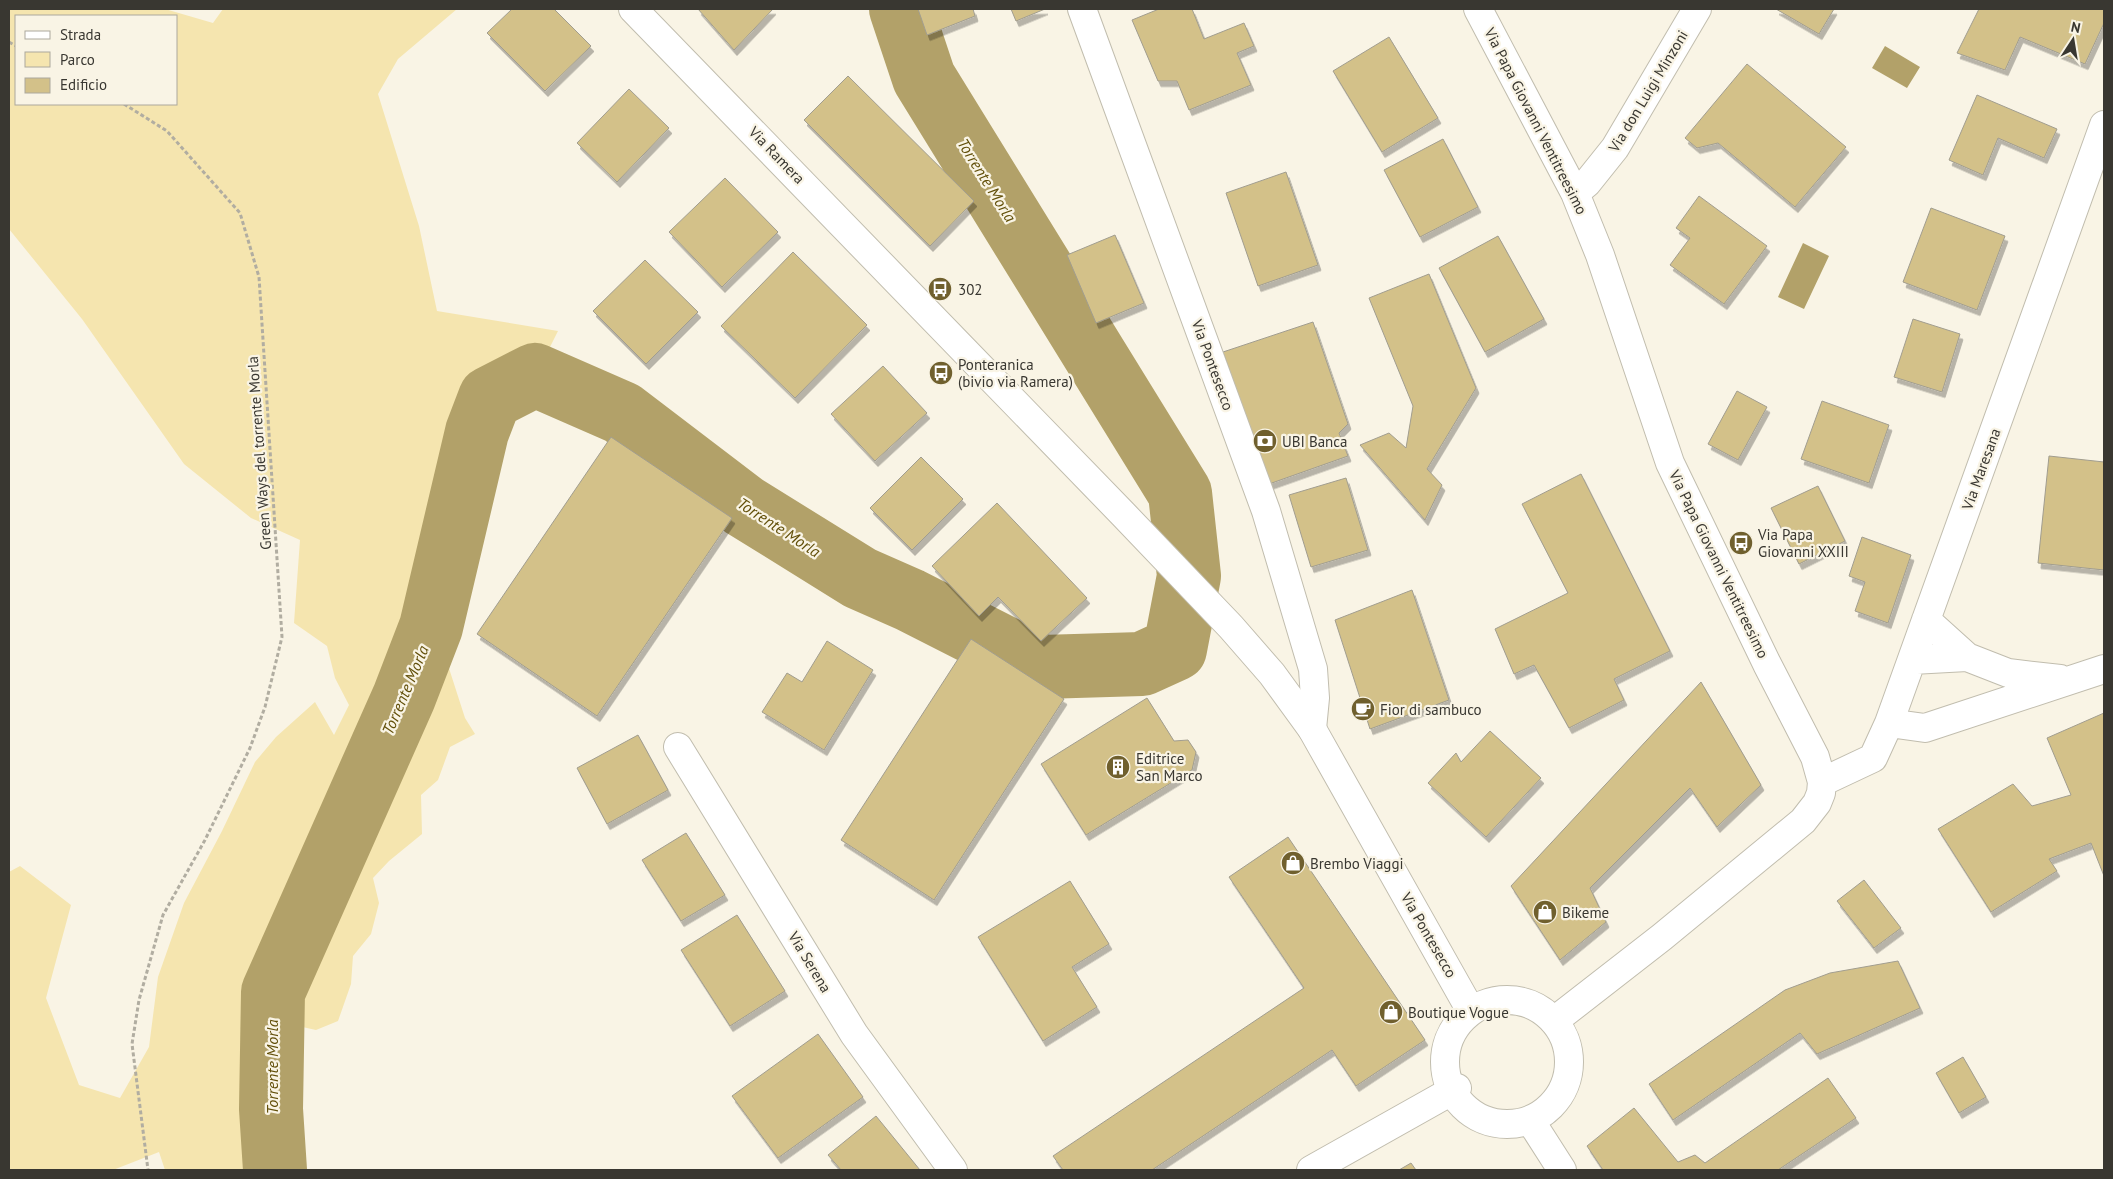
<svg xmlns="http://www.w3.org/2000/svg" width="2113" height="1179" viewBox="0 0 2113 1179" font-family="'PT Sans',sans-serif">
<defs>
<filter id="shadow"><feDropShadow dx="3" dy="5.5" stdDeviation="0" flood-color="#0004"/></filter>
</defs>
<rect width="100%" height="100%" fill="#f9f4e5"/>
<path fill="#f5e5af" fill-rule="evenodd" d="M9,9H165L213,23L223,9H457L398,59L378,94L419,226L437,311L558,331L543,361L473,379L446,659L465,718L475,734L450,747L438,780L421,795L422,834L389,861L373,878L379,903L371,934L353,956L351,984L338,1021L316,1030L298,1026L287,1047L280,1088L285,1126L283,1156L291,1170H165L159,1152L113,1170H9V872L20,866L71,905L46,998L79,1085L120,1098L149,1047L158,977L184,903L222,831L255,762L276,737L315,702L334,735L349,705L335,678L327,646L294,623L300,540L251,518L184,464L82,319L9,229ZM16,16H176V104H16Z"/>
<path fill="#b2a169" d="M1885,46L1920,67L1907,88L1872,68Z
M1803,243L1829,256L1804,309L1778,297Z"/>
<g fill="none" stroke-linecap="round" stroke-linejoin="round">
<path stroke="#b2a169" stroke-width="64" d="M275,1170L271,1109L273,992L404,697L431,627L477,432L490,398L535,375L622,413L744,506L860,578L910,600L1042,667L1142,664L1175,649L1189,576L1180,493L924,78L901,9"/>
</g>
<path fill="#d3c189" stroke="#a19d8f" filter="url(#shadow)" d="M512,9H554L591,46L545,91L487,33Z
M698,9H773L734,50Z
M918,9H973L975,16L927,35Z
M1011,9H1045L1016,21Z
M1159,9H1192L1204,39L1244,23L1254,46L1237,53L1251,85L1189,110L1177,81H1158L1132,20Z
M1776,9H1834L1819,34Z
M1979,9H2104V23L2085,64L2020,37L2005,70L1957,53Z
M1389,37L1438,118L1382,152L1333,71Z
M1747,64L1846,147L1795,207L1718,143L1697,148L1685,138Z
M848,76L974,201L930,246L804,120Z
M629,89L669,128L617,182L577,143Z
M1977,95L2057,129L2044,158L1998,138L1983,175L1949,160Z
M1443,139L1478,207L1420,237L1384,170Z
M1286,172L1318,265L1258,286L1226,193Z
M725,178L778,232L722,287L669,232Z
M1699,196L1767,246L1724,304L1670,265L1690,238L1676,228Z
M1931,208L2005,236L1977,310L1903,282Z
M1115,235L1144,303L1096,323L1067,255Z
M1498,236L1544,319L1485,352L1439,268Z
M793,252L867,325L795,398L721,326Z
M645,260L698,312L646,364L593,311Z
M1429,274L1476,388L1427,469L1442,485L1425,520L1360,445L1389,433L1406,448L1413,406L1369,298Z
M1913,319L1960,334L1942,392L1894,377Z
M1313,322L1348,424L1339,433L1348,456L1269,484L1223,352Z
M883,366L927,413L875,461L831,414Z
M1737,391L1767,407L1738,460L1708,444Z
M1822,401L1889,425L1869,483L1801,459Z
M611,437L732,518L597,716L477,634Z
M2049,456L2104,462V570L2038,563Z
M921,457L963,499L912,550L870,508Z
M1581,474L1670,651L1614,679L1624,700L1569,728L1534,665L1514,674L1495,629L1568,593L1522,504Z
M1346,478L1368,550L1311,567L1289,495Z
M1818,486L1845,541L1799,564L1771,508Z
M997,503L1087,598L1041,641L998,597L979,616L932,566Z
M1862,537L1911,555L1888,623L1855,611L1865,582L1849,576Z
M1412,590L1449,700L1370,729L1335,620Z
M971,639L1064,699L934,900L841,840Z
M827,641L873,670L824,750L762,712L787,673L802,682Z
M1701,682L1761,785L1717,827L1690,788L1590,888L1606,922L1560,960L1511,886Z
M1147,698L1174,741L1188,740L1196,752L1192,770L1086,835L1041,764Z
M2104,713V876L2091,843L2049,859L2057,871L1991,912L1938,829L2013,784L2032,806L2071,795L2047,738Z
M1490,731L1541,778L1486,837L1428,783L1456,753L1461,762Z
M638,735L668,790L607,824L577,768Z
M686,833L725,895L681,921L642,860Z
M1288,837L1425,1040L1356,1086L1332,1050L1152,1170H1063L1053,1156L1304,988L1229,877Z
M1864,880L1901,928L1874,948L1837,901Z
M1070,881L1109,944L1072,967L1097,1007L1043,1041L978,937Z
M737,915L785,991L730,1026L681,950Z
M1898,961L1920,1008L1817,1054L1800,1033L1673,1120L1649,1084L1785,990L1830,973Z
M818,1034L863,1097L778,1158L732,1096Z
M1963,1057L1986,1097L1959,1113L1936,1073Z
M1828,1078L1856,1118L1778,1170H1603L1587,1146L1634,1108L1678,1162L1695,1155L1705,1163Z
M876,1116L920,1170H841L828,1155Z
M1411,1163L1416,1170H1399Z"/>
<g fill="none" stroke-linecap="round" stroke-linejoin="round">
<g stroke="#c1bdae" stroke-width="30">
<path id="minor" d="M1082,9L1266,511L1313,669L1315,698L1312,729
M1478,9L1575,193L1600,255L1670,463L1767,664L1815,757L1822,782L1821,793L1817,803L1803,821L1662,937L1554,1021
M1575,193L1587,183L1615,148L1697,9
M1926,620L1967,657L2008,673L2060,679
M1912,660L1967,657
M1889,723L1925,728L2104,669
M678,747L854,1034L953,1170
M1822,782L1873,758L1889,723L2104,125
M1311,1170L1457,1088"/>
</g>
<g stroke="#c1bdae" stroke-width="30">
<path id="major" d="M633,9L1123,514L1231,627L1272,674L1312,729L1471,1011
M1445 1062a62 62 0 1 1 124 0a62 62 0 1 1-124 0Z
M1530,1120L1562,1170"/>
</g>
<path stroke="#b1ada1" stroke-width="3" stroke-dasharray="4 2.5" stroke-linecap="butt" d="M9,42L16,46
M124,104L167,131L240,213L259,277L282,637L265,707L250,748L205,840L163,915L139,1000L132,1044L148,1170"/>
<use href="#minor" stroke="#fff" stroke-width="28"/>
<use href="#major" stroke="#fff" stroke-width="28"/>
</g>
<defs>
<g id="bus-disc" transform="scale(1.25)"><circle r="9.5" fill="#70602e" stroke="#f9f4e5"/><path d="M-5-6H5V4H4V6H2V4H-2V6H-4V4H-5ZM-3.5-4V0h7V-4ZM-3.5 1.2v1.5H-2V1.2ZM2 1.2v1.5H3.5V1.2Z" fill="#fff"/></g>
<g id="bank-disc" transform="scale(1.25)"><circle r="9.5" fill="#70602e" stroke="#f9f4e5"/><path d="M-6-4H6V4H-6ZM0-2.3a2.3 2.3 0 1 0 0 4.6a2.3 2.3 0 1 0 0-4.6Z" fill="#fff"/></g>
<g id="cafe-disc" transform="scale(1.25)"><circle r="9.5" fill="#70602e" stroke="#f9f4e5"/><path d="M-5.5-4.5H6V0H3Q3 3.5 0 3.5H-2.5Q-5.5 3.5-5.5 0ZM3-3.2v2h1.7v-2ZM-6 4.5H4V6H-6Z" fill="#fff"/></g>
<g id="building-disc" transform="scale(1.25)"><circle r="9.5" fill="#70602e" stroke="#f9f4e5"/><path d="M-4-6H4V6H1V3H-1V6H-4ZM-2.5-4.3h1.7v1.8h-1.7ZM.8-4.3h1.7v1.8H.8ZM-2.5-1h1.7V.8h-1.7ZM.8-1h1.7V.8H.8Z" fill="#fff"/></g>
<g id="shop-disc" transform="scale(1.25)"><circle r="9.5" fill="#70602e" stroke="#f9f4e5"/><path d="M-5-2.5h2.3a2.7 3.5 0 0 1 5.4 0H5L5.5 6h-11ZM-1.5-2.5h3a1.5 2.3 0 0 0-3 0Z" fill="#fff"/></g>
</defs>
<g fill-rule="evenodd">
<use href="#bus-disc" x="940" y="289"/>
<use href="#bus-disc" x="941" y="373"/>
<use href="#bank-disc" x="1265" y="441"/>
<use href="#bus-disc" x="1741" y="543"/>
<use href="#cafe-disc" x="1363" y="709"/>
<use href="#building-disc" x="1118" y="767"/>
<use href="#shop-disc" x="1293" y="863"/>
<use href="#shop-disc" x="1545" y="912"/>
<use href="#shop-disc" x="1391" y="1012"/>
</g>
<g text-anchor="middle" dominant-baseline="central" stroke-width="4.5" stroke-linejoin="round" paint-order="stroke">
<g font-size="15" fill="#393731" stroke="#f9f4e5">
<text transform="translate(1648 91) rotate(-59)">Via don Luigi Minzoni</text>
<text transform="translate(1536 121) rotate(63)">Via Papa Giovanni Ventitreesimo</text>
<text transform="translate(777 155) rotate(46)">Via Ramera</text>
<text transform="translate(1213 365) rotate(70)">Via Pontesecco</text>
<text transform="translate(259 453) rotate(-94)">Green Ways del torrente Morla</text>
<text transform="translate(1981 469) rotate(-70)">Via Maresana</text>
<text transform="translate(1719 564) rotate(64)">Via Papa Giovanni Ventitreesimo</text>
<text transform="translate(1429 935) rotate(60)">Via Pontesecco</text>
<text transform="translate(810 962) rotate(59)">Via Serena</text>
</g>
<g font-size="15" fill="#393731" stroke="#f9f4e5" text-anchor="start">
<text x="958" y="289">302</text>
<text x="958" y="364">Ponteranica<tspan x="958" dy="17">(bivio via Ramera)</tspan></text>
<text x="1282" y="441">UBI Banca</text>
<text x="1758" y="534">Via Papa<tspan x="1758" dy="17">Giovanni XXIII</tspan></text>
<text x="1380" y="709">Fior di sambuco</text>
<text x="1136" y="758">Editrice<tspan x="1136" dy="17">San Marco</tspan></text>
<text x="1310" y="863">Brembo Viaggi</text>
<text x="1562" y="912">Bikeme</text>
<text x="1408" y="1012">Boutique Vogue</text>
</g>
<g font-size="16" font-style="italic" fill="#624f09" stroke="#f9f4e5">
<text transform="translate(987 180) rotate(58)">Torrente Morla</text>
<text transform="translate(779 527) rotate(33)">Torrente Morla</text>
<text transform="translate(405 690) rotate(-67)">Torrente Morla</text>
<text transform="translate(272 1067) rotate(-90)">Torrente Morla</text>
</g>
</g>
<rect width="2113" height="1179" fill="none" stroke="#393731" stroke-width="20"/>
<rect x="15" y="15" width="162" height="90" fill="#f9f4e5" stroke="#aca89d"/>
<rect x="25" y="31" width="25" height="8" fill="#ffffff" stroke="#aca89d"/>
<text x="60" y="40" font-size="15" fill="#393731">Strada</text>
<rect x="25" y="52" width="25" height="15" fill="#f5e5af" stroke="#aca89d"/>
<text x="60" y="65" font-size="15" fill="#393731">Parco</text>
<rect x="25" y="78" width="25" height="15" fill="#d3c189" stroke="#aca89d"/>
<text x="60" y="90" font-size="15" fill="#393731">Edificio</text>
<g transform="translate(2073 40) rotate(12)" stroke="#f9f4e5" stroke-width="4" paint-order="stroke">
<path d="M0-4L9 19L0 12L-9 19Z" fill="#393731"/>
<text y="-8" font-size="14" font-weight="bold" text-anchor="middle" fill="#393731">N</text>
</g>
</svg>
